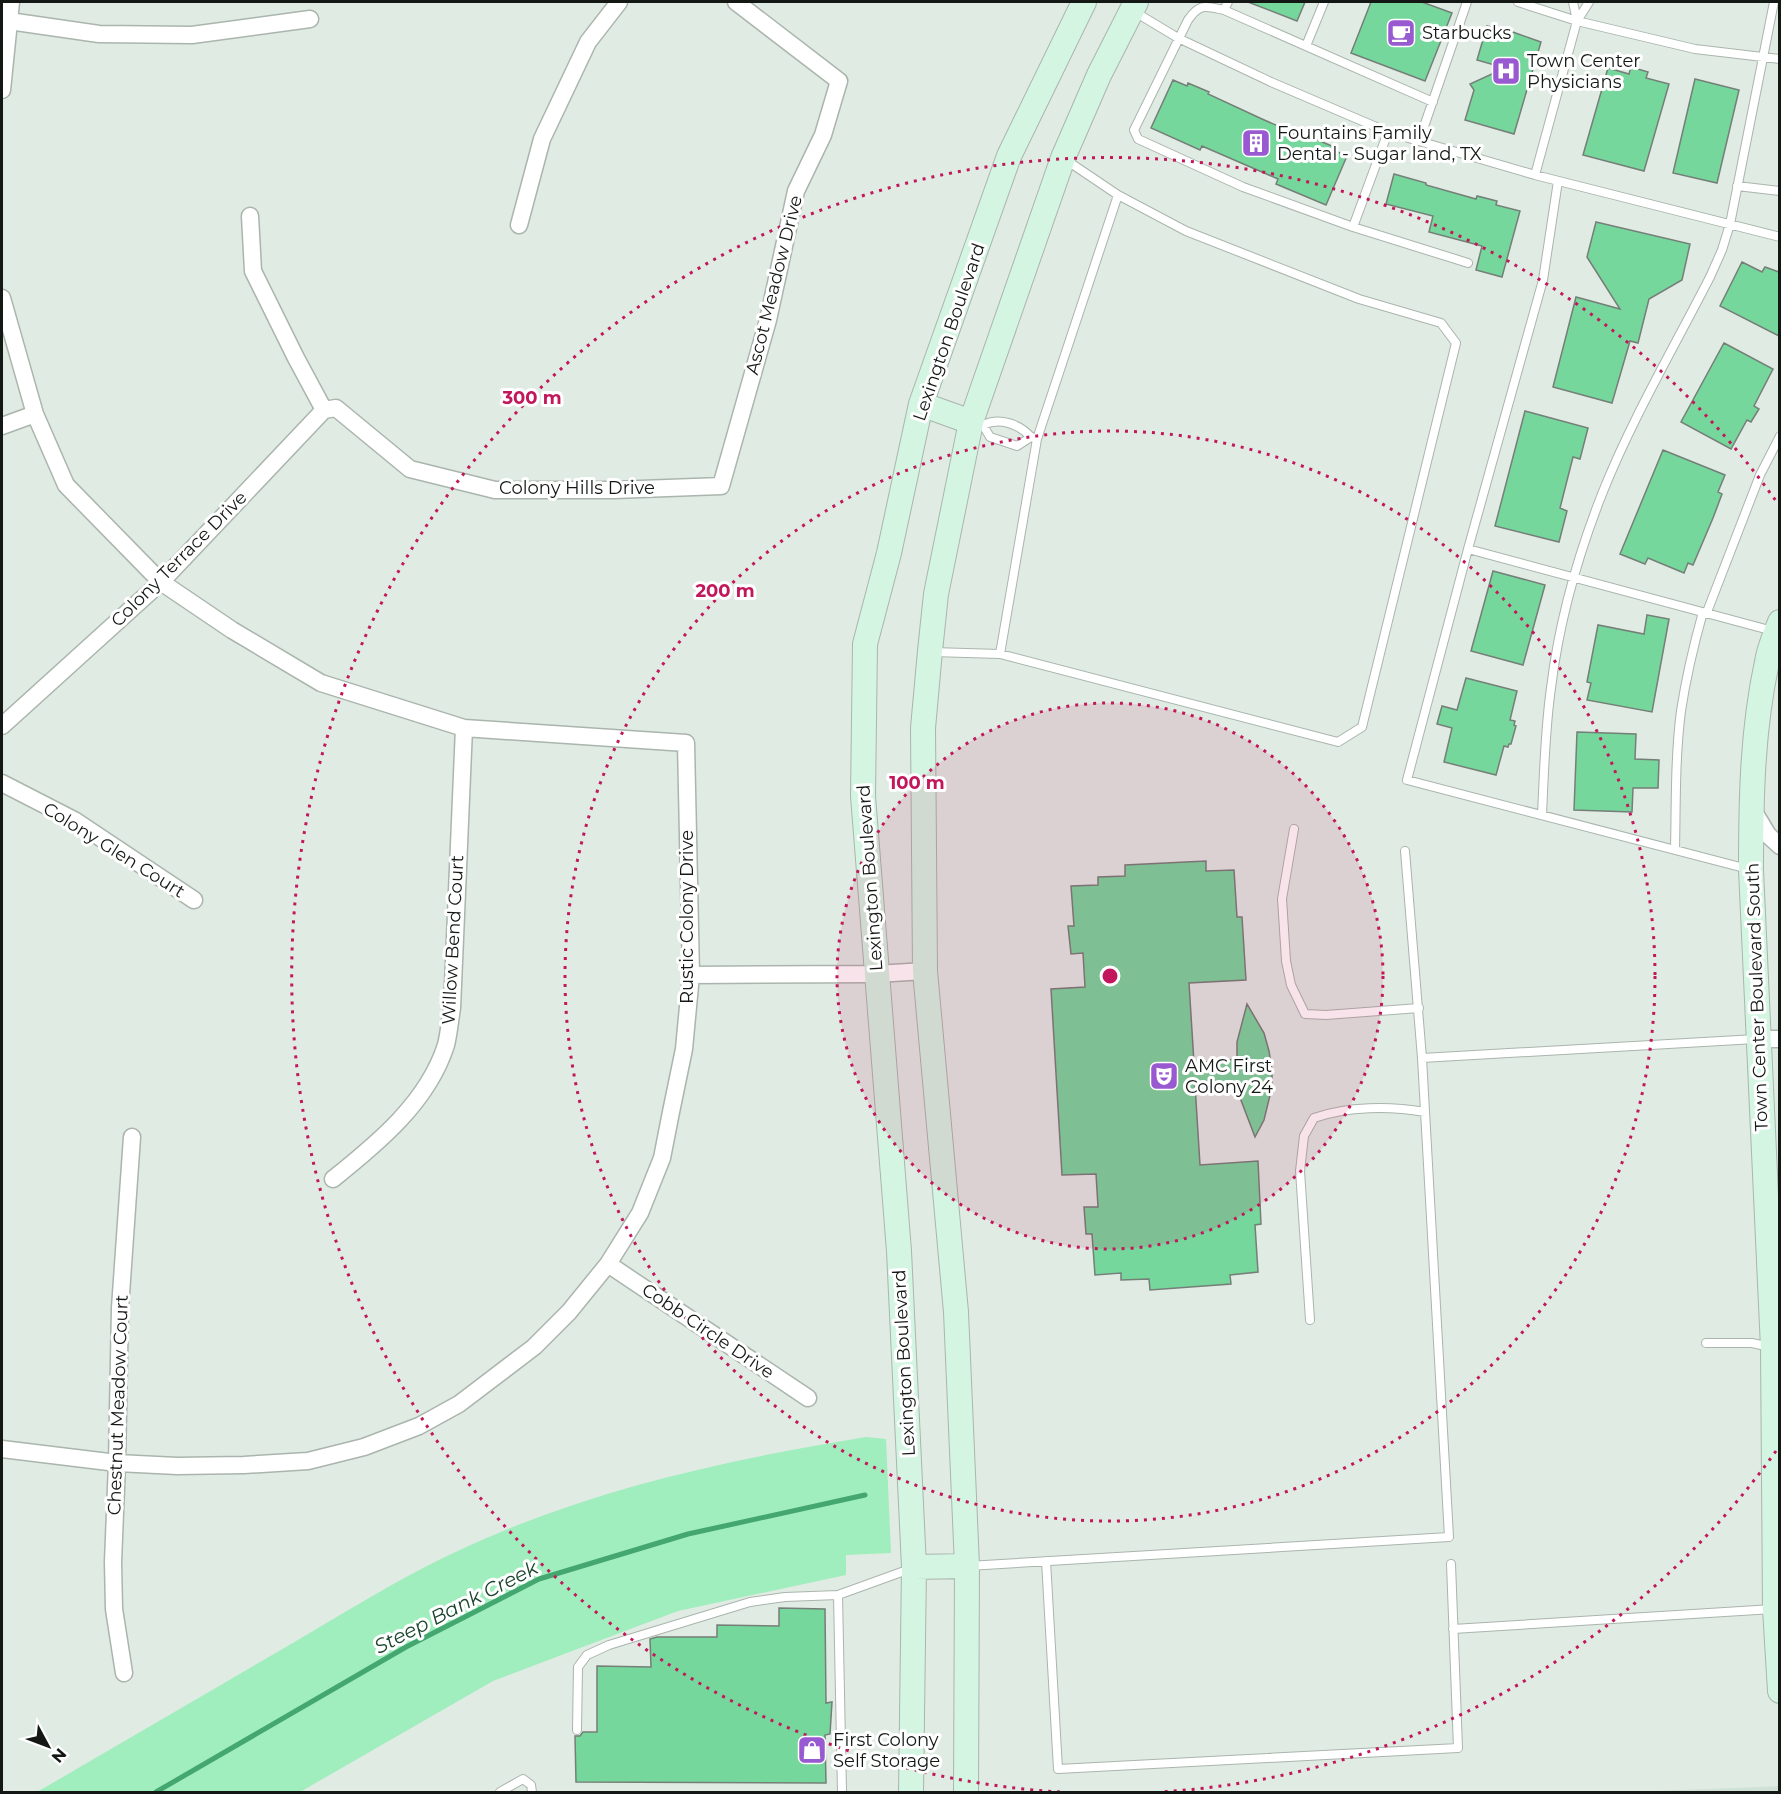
<svg xmlns="http://www.w3.org/2000/svg" width="1781" height="1794" viewBox="0 0 1781 1794" font-family="Montserrat,sans-serif">
<rect width="100%" height="100%" fill="#e0ebe3"/>
<path fill="#cfe2d5" d="M1780,1786L1779,1792H1633L1758,1787Z"/>
<path fill="#a0edbd" d="M866,1437L886,1439L891,1553L846,1555V1575L678,1611L493,1681L300,1792H37C120,1744 203,1695 286,1647C344,1613 401,1577 462,1549C591,1489 727,1460 866,1437Z"/>
<g fill="none" stroke-linecap="round" stroke-linejoin="round">
<path stroke="#43a76f" stroke-width="5" d="M156,1792L406,1647L539,1579L688,1534L865,1495"/>
</g>
<path fill="#76d79d" stroke="#747f77" stroke-width="1.5" d="M1248,2H1305L1297,21Z
M1371,2H1422L1452,13L1425,81L1351,53Z
M1487,26L1510,31L1541,42L1514,134L1465,120L1474,90L1470,84L1505,68L1477,60Z
M1631,67L1648,72L1646,78L1669,84L1644,171L1583,155L1608,68L1629,74Z
M1695,79L1739,90L1717,183L1673,173Z
M1173,80L1187,86L1188,83L1209,92L1208,94L1262,119L1312,141L1313,138L1334,147L1333,150L1347,156L1326,205L1276,184L1278,179L1202,146L1200,150L1151,128Z
M1394,174L1426,183V185L1476,199L1477,196L1497,201L1496,205L1520,211L1502,277L1476,270L1482,246L1429,232L1433,216L1386,204Z
M1596,222L1690,244L1682,280L1649,299L1638,343L1630,341L1612,403L1553,387L1576,297L1620,309L1587,257Z
M1742,262L1762,272L1765,267L1779,272V336L1720,306Z
M1724,343L1773,369L1754,406L1759,409L1751,422L1747,420L1731,449L1681,422Z
M1525,411L1588,428L1580,459L1573,457L1560,508L1567,511L1559,542L1495,526Z
M1663,450L1725,475L1718,492L1722,494L1713,518L1693,565L1688,563L1684,573L1648,558L1645,564L1620,554Z
M1493,571L1545,585L1523,665L1471,651Z
M1647,615L1669,619L1652,712L1587,700L1591,683L1587,682L1598,625L1644,634Z
M1466,678L1517,691L1510,720L1515,721L1514,725L1516,726L1511,744H1509L1508,747L1504,746L1496,775L1444,762L1452,728L1437,724L1442,706L1457,710Z
M1577,732L1636,734L1635,759L1659,760L1658,788H1633L1632,812L1574,810Z
M1206,861V871L1234,870L1237,917H1242L1246,980L1189,983L1194,1063L1237,1059V1042L1247,1004L1264,1033L1269,1051L1272,1070V1087L1264,1120L1255,1137L1239,1095L1238,1082L1195,1085L1200,1165L1258,1161L1261,1224L1255,1225L1258,1272L1230,1275L1231,1284L1150,1290L1149,1279L1121,1280V1273L1095,1275L1092,1234H1086L1084,1207H1098L1096,1174L1062,1175L1051,989L1085,987L1083,953L1071,954L1068,926H1074L1071,886L1098,885V877L1125,876V865Z
M779,1608L825,1609L826,1703L832,1702L830,1734L825,1735L826,1783L576,1782L575,1736H580L583,1732H597V1666L651,1667L650,1639L657,1637H717V1625L779,1626Z"/>
<g fill="none" stroke-linecap="round" stroke-linejoin="round">
<g stroke="#aab5ad" stroke-width="10">
<path id="lane" d="M1518,2L1577,21L1695,49L1780,59
M1573,2L1577,21
M1224,10L1228,2
M1135,12L1178,38L1271,82L1388,132L1535,175L1780,237
M1306,46L1324,2
M1388,132L1353,227L1468,263
M1419,141L1467,2
M1535,175L1577,21L1589,2
M1558,181L1543,280L1468,549L1407,780L1748,869
M1737,186L1780,191
M1353,227L1243,187L1138,139L1134,130L1188,20C1200,3 1205,6 1224,10L1433,102
M974,423L983,425C1000,417 1019,424 1031,437L1017,446L990,437L983,425
M1031,437L1037,439L1118,195
M1468,549L1773,631
M1707,612L1760,475L1780,436
M932,652L1000,654L1338,742L1362,727L1456,343L1441,323L1359,299L1186,231L1118,195L1066,160
M1000,654L1037,439
M1542,815C1544,772 1545,730 1551,688C1559,622 1578,555 1602,494C1632,419 1673,349 1710,277L1722,250L1730,224L1774,2
M1294,829L1282,899L1283,914L1286,961L1291,985L1305,1014L1326,1015L1419,1008
M1675,850C1676,804 1675,757 1681,711C1686,678 1694,644 1703,612
M1405,851L1422,1058
M1310,1320L1300,1171L1304,1136L1314,1118C1348,1106 1390,1106 1425,1112
M1706,1343H1752L1770,1347
M1046,1561L1058,1769L1458,1748L1451,1564
M968,1566L1449,1537L1422,1058L1756,1039
M838,1595L842,1792
M1453,1629L1773,1609
M577,1730L578,1667L587,1655L609,1645L750,1602L785,1597L838,1595L910,1569
M500,1792L523,1779L531,1785L532,1792"/>
</g>
<g stroke="#aab5ad" stroke-width="19">
<path id="street" d="M9,21L99,34L192,35L310,19
M2,90L11,2
M250,216L253,271L296,358L324,410
M519,225L542,139L588,42L619,2
M2,298L35,414L66,485L161,582L232,630L321,683L464,728L686,743L691,975L684,1049L671,1112L662,1158L640,1213L608,1264L569,1312L534,1347L459,1404L419,1426L364,1447L308,1461L244,1465L177,1466L117,1463L2,1449
M324,410L336,408L410,469L495,490H614L721,486L768,320L796,191L823,135L839,81L736,2
M2,426L35,414
M2,726L161,582L324,410
M2,783L74,820L194,900
M1753,810L1768,835L1780,846
M691,975L876,974L925,971
M1759,1039H1780
M333,1179C378,1143 428,1102 446,1045C449,1033 450,1020 452,1008L464,728
M608,1264L808,1398
M124,1673L114,1609L113,1562L117,1463L120,1308L132,1137"/>
</g>
<g stroke="#aab5ad" stroke-width="26">
<path id="secondary" d="M921,404L971,422
M1780,622C1775,635 1769,648 1767,662C1752,731 1751,800 1751,870L1773,1348L1775,1609L1780,1691
M914,1567L967,1566
M911,1792L914,1567L899,1251L863,796L865,644L889,553L921,404L1009,156L1084,2
M966,1792L967,1566L956,1312L925,971L923,728L930,651L936,594L971,422L1063,158L1099,75L1136,2"/>
</g>
<use href="#lane" stroke="#fff" stroke-width="8"/>
<use href="#street" stroke="#fff" stroke-width="16"/>
<use href="#secondary" stroke="#d3f5e2" stroke-width="24"/>
</g>
<circle cx="1110" cy="976" r="273" fill="#c2185b" fill-opacity=".12"/>
<g fill="none" stroke="#c2185b" stroke-width="3" stroke-dasharray="3 6">
<circle cx="1110" cy="976" r="273"/>
<circle cx="1110" cy="976" r="545"/>
<path d="M1776 1451A818 818 0 0 1 1160 1792M1060 1792A818 818 0 1 1 1776 501"/>
</g>
<defs>
<g id="cafe-square" transform="scale(1.5)"><rect x="-9" y="-9" width="18" height="18" rx="4" fill="#995ad1" stroke="#fff"/><path d="M-5.5-4.5H6V0H3Q3 3.5 0 3.5H-2.5Q-5.5 3.5-5.5 0ZM3-3.2v2h1.7v-2ZM-6 4.5H4V6H-6Z" fill="#fff"/></g>
<g id="hospital-square" transform="scale(1.5)"><rect x="-9" y="-9" width="18" height="18" rx="4" fill="#995ad1" stroke="#fff"/><path d="M-5-5h3v3.5h4V-5h3V5h-3V1.5h-4V5h-3Z" fill="#fff"/></g>
<g id="building-square" transform="scale(1.5)"><rect x="-9" y="-9" width="18" height="18" rx="4" fill="#995ad1" stroke="#fff"/><path d="M-4-6H4V6H1V3H-1V6H-4ZM-2.5-4.3h1.7v1.8h-1.7ZM.8-4.3h1.7v1.8H.8ZM-2.5-1h1.7V.8h-1.7ZM.8-1h1.7V.8H.8Z" fill="#fff"/></g>
<g id="theatre-square" transform="scale(1.5)"><rect x="-9" y="-9" width="18" height="18" rx="4" fill="#995ad1" stroke="#fff"/><path d="M-5-5.5Q0-4 5-5.5V0Q5 5 0 6Q-5 5-5 0ZM-3.3-2.5H-1v1.5H-3.3ZM1-2.5H3.3v1.5H1ZM-2.8 1Q0 5.5 2.8 1Z" fill="#fff"/></g>
<g id="shop-square" transform="scale(1.5)"><rect x="-9" y="-9" width="18" height="18" rx="4" fill="#995ad1" stroke="#fff"/><path d="M-5-2.5h2.3a2.7 3.5 0 0 1 5.4 0H5L5.5 6h-11ZM-1.5-2.5h3a1.5 2.3 0 0 0-3 0Z" fill="#fff"/></g>
</defs>
<g fill-rule="evenodd">
<use href="#cafe-square" x="1401" y="33"/>
<use href="#hospital-square" x="1506" y="71"/>
<use href="#building-square" x="1256" y="143"/>
<use href="#theatre-square" x="1164" y="1076"/>
<use href="#shop-square" x="812" y="1750"/>
</g>
<g text-anchor="middle" dominant-baseline="central" stroke-width="6" stroke-linejoin="round" paint-order="stroke">
<g font-size="18" fill="#141815" stroke="#fff" text-anchor="start">
<text x="1422" y="33">Starbucks</text>
<text x="1527" y="61">Town Center<tspan x="1527" dy="21">Physicians</tspan></text>
<text x="1277" y="133">Fountains Family<tspan x="1277" dy="21">Dental - Sugar land, TX</tspan></text>
<text x="1185" y="1066">AMC First<tspan x="1185" dy="21">Colony 24</tspan></text>
<text x="833" y="1740">First Colony<tspan x="833" dy="21">Self Storage</tspan></text>
</g>
<g font-size="18" fill="#141815" stroke="#fff">
<text transform="translate(774 285) rotate(-76)">Ascot Meadow Drive</text>
<text transform="translate(949 332) rotate(-71)">Lexington Boulevard</text>
<text x="577" y="488">Colony Hills Drive</text>
<text transform="translate(179 559) rotate(-45)">Colony Terrace Drive</text>
<text transform="translate(114 850) rotate(32)">Colony Glen Court</text>
<text transform="translate(870 878) rotate(-94)">Lexington Boulevard</text>
<text transform="translate(687 917) rotate(-90)">Rustic Colony Drive</text>
<text transform="translate(453 940) rotate(-87)">Willow Bend Court</text>
<text transform="translate(1757 997) rotate(-92)">Town Center Boulevard South</text>
<text transform="translate(708 1331) rotate(34)">Cobb Circle Drive</text>
<text transform="translate(904 1363) rotate(-93)">Lexington Boulevard</text>
<text transform="translate(118 1405) rotate(-88)">Chestnut Meadow Court</text>
</g>
<g font-size="20" font-style="italic" fill="#1b442c" stroke="#fff">
<text transform="translate(456 1607) rotate(-27)">Steep Bank Creek</text>
</g>
</g>
<circle cx="1110" cy="976" r="9" fill="#c2185b" stroke="#fff" stroke-width="3"/>
<g font-size="18" text-anchor="middle" font-weight="bold" fill="#c2185b" stroke="#fff" stroke-width="6" stroke-linejoin="round" paint-order="stroke">
<text x="532" y="404">300 m</text>
<text x="725" y="597">200 m</text>
<text x="917" y="789">100 m</text>
</g>
<rect width="1781" height="1794" fill="none" stroke="#141815" stroke-width="6"/>
<g transform="translate(48 1746) rotate(131)" stroke="#ffffff" stroke-width="4.5" paint-order="stroke">
<path d="M0-4.5L10 22L0 15L-10 22Z" fill="#141815"/>
<text y="-9" font-size="16" font-weight="bold" text-anchor="middle" fill="#141815">N</text>
</g>
</svg>
